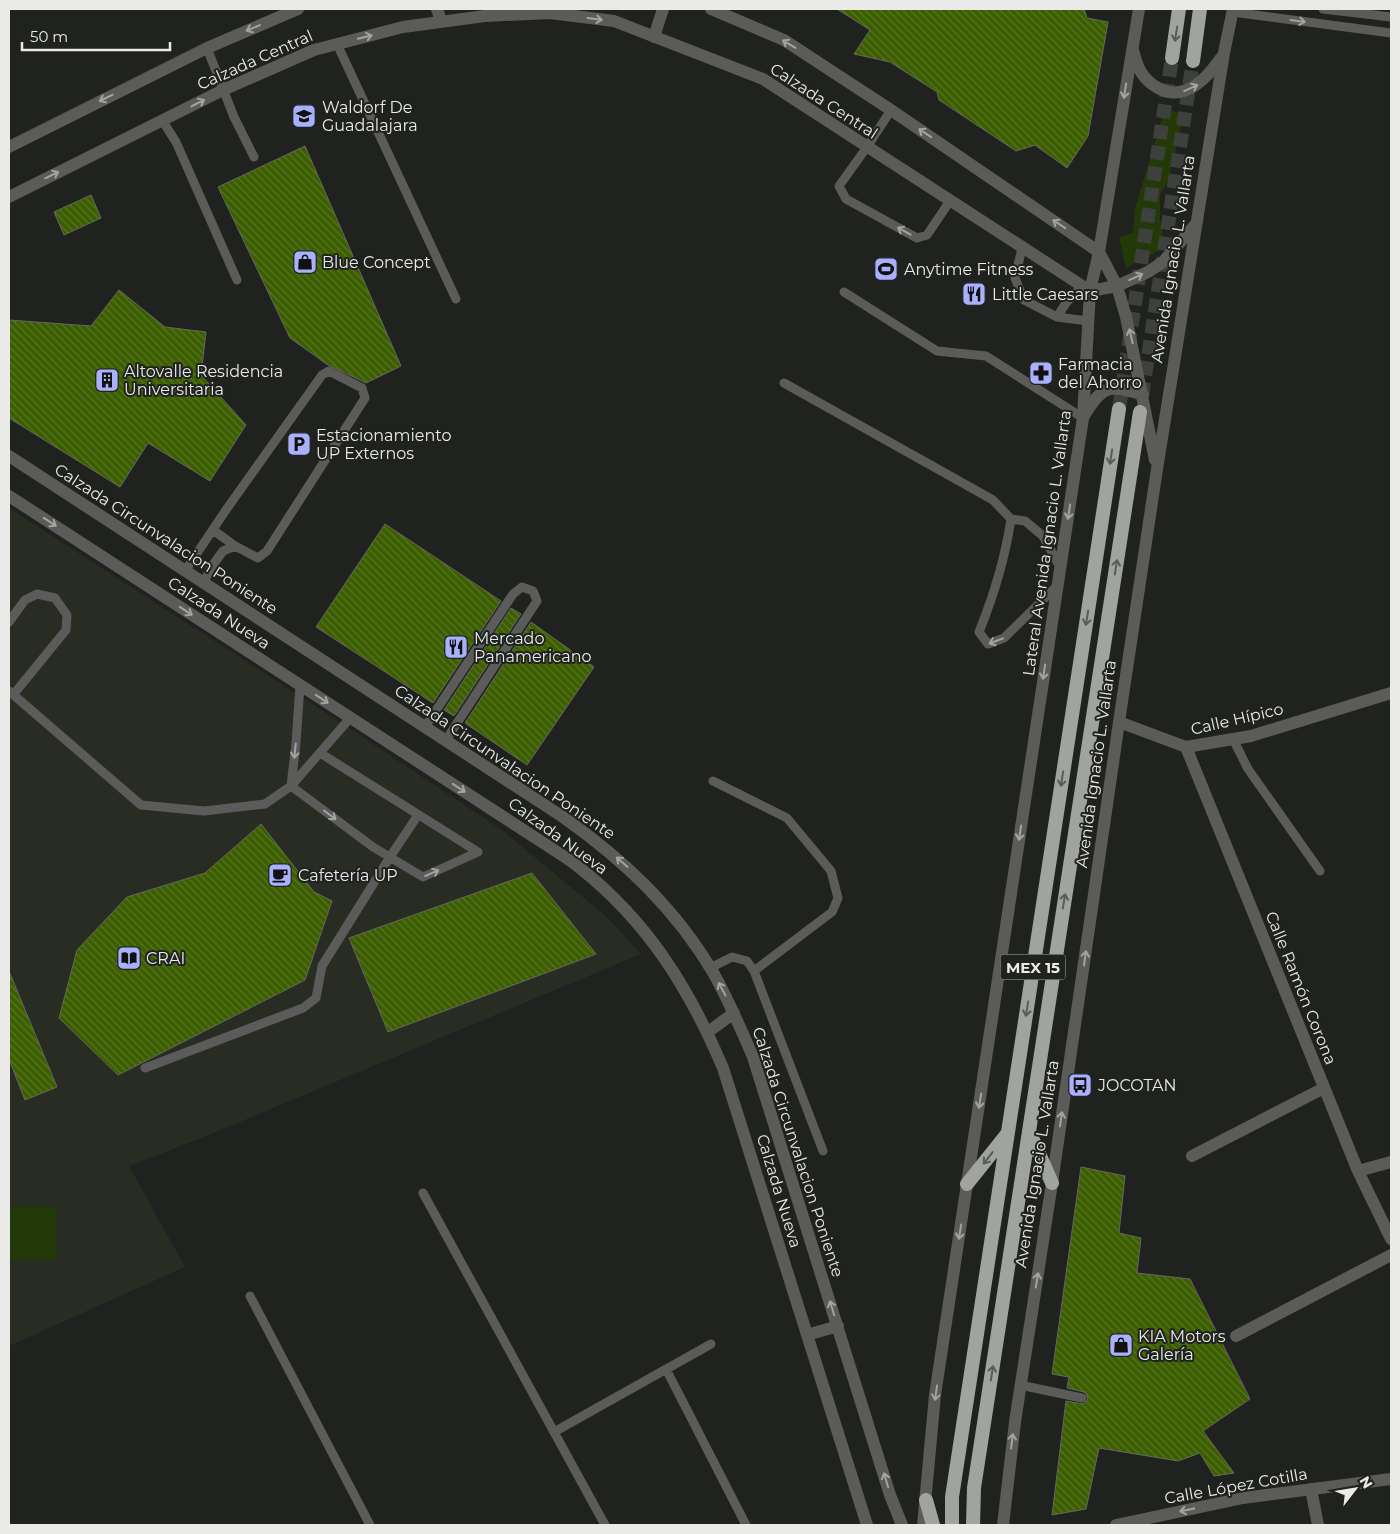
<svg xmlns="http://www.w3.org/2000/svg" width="1400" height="1534" viewBox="0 0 1400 1534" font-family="Montserrat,sans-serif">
<defs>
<pattern id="building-back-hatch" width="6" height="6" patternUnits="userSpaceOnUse" patternTransform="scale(1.25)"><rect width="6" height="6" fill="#3c5e00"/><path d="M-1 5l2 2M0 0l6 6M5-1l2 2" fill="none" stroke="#587525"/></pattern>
</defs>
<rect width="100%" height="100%" fill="#20221f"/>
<path fill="#282c23" d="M9,508L343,724L502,830L607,917L641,954L199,1139L129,1166L185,1267L9,1346Z"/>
<path fill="#243908" d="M1165,107L1184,116L1167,183L1160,194V222H1164L1160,250L1126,268L1119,237L1133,233L1135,209Z
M9,1207H56V1259H9Z"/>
<path fill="url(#building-back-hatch)" stroke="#656763" d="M837,9H1084L1087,18L1108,22L1088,136L1067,168L1035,145L1016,151L939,100L937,92L890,62L854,54L870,30Z
M305,146L401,366L366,383L328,365L290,338L218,187Z
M91,195L101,218L64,235L54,212Z
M119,290L165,327L206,332L201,375L246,425L210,481L148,443L120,487L9,418V320L91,326Z
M385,524L501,601L433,703L316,627Z
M511,608L521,614L454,716L444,710Z
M531,622L594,667L527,765L465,723Z
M261,824L314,892L332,901L305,980L118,1075L59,1018L77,950L127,897L205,873Z
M532,873L596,954L388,1032L349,938Z
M9,971L57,1087L25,1100L9,1059Z
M1081,1167L1125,1176L1119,1233L1141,1238L1137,1273L1190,1279L1250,1399L1203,1431L1234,1473L1214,1476L1200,1453L1178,1461L1099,1448L1086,1509L1052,1515L1066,1401L1083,1404L1088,1399L1086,1394L1084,1392L1067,1388L1069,1377L1052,1374Z"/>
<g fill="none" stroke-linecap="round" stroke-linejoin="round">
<path stroke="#3e403d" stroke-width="14" stroke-dasharray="14 7" stroke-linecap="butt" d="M1142,396L1193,61
M1119,409L1172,58"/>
<path stroke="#5b5c5a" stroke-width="9" d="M1323,9L1391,17
M1232,12L1391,33
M337,44L456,299
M207,48L234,117L254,157
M891,110L867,147L839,186L846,199L917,238L927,235L950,201
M162,120L176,142L237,280
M1022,248L1015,278L1024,300L1057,317L1066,303L1082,286
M844,292L937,351L986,356L1083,418
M1057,317L1088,321
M784,383L993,500L1011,519L1025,521L1043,536L1060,567
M1011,519C1005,559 994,595 979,632L988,644L1004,638L1057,586
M213,530L235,546
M185,571L228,507L322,375L329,371L362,388L365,398L267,551L258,558L235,546L223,551L210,569L204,583
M9,622L25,600L37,594L55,598L67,615L66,630L13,695
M9,691L141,805L204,811L265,804L291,786L351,717
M425,727L513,594L522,587L533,591L537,601L446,740
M1233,739L1248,769L1320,871
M320,753L478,852
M713,781L787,818L831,871L838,898L832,912L754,971
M291,786L373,847L423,877L478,852
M291,786L296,743L300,685
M710,968L732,957L747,961L754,971L823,1151
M145,1068L303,1008L316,998L322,966L390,857L418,815
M423,1193L605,1525
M250,1296L370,1525
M666,1369L746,1525
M1020,1385L1082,1398
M554,1432L711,1344"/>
<path stroke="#5b5c5a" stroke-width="12" d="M437,9L441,21
M9,456L563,817C624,860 676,909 714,974C729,1001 741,1029 753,1057L890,1495L902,1525
M9,496L545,844C557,852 569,859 580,868C648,922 689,988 723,1068L867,1525
M1119,722L1186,747L1251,736L1391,693
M1186,747L1358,1171L1391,1239
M708,1032L734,1013
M1192,1156L1324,1088
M1358,1171L1391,1162
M807,1335L838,1326
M1236,1336L1391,1255
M1311,1489L1318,1525
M1116,1525L1243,1498L1391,1479"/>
<path stroke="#5b5c5a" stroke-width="12" d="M711,9L784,40L891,110L1099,252L1117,286L1126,317L1155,460
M654,37L663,9
M1133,50C1135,57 1137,66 1141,72C1145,79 1151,84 1158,88C1185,103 1207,78 1221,58
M9,147L207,48L298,9
M9,197L223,90L314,50L403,27L485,16L550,13L614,21L763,79L1090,291L1117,286L1148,272L1163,262L1196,224
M1084,416C1102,385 1110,384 1143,395
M923,1525L935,1395L1083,418L1090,291L1099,252L1139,9
M1003,1525L1015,1422L1052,1183L1119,722L1157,469L1224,53L1233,9"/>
<path stroke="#a0a39e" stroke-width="14" d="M1172,58L1179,9
M1193,61L1200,9
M1029,1131L1052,1183
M967,1184L1007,1134
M926,1500L933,1525
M952,1525V1497L1119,409
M973,1525L974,1488L1140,412"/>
</g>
<defs><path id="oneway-shaft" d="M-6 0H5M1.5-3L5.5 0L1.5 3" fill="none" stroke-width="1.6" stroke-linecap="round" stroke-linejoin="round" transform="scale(1.25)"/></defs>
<g stroke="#a2a4a2">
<use href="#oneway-shaft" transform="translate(595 19) rotate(7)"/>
<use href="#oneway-shaft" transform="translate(1298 21) rotate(8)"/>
<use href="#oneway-shaft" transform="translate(253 28) rotate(157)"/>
<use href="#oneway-shaft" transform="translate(365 37) rotate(-14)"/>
<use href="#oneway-shaft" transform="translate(789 44) rotate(-149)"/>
<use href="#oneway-shaft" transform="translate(1191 88) rotate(-25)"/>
<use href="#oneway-shaft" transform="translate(1125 91) rotate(99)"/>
<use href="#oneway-shaft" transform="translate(106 98) rotate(154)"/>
<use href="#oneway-shaft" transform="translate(198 103) rotate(-27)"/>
<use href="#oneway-shaft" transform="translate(925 133) rotate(-146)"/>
<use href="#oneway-shaft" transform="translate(52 175) rotate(-26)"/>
<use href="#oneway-shaft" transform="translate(1059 224) rotate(-146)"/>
<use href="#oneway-shaft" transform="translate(904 231) rotate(-151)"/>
<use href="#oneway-shaft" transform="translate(1136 277) rotate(-25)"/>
<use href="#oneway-shaft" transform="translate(1131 336) rotate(-103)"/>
<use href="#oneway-shaft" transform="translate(1069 512) rotate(99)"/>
<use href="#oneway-shaft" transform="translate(50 522) rotate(33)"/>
<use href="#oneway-shaft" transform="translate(186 611) rotate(33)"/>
<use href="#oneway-shaft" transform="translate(996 641) rotate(159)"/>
<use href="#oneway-shaft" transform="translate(1044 672) rotate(99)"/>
<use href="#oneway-shaft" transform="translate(322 699) rotate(33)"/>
<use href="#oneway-shaft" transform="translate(295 751) rotate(96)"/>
<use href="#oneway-shaft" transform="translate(459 788) rotate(33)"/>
<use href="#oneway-shaft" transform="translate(330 815) rotate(37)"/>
<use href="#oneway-shaft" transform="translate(1020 833) rotate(99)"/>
<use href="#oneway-shaft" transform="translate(622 862) rotate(-139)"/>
<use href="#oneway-shaft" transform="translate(432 873) rotate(-24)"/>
<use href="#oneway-shaft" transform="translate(1085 958) rotate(-82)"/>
<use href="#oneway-shaft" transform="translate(722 989) rotate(-118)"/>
<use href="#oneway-shaft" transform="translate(980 1101) rotate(99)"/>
<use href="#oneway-shaft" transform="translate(1061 1119) rotate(-82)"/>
<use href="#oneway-shaft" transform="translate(960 1232) rotate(99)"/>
<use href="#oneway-shaft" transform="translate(1037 1280) rotate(-81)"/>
<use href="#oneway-shaft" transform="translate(832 1308) rotate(-107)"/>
<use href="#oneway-shaft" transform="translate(936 1393) rotate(98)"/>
<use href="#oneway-shaft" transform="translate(1012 1441) rotate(-83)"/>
<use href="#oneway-shaft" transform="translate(886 1480) rotate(-107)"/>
<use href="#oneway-shaft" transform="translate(1187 1510) rotate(168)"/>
</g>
<g stroke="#5a5c58">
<use href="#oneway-shaft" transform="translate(1176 34) rotate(99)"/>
<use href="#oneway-shaft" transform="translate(1111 457) rotate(99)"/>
<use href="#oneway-shaft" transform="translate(1116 567) rotate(-81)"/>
<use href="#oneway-shaft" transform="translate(1087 618) rotate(99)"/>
<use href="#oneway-shaft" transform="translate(1062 779) rotate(99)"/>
<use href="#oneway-shaft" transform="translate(1064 901) rotate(-81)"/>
<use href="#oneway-shaft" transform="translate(1027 1009) rotate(99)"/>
<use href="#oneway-shaft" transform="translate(988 1158) rotate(128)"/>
<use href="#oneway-shaft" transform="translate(992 1373) rotate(-81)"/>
</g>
<defs>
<g id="school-square" transform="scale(1.25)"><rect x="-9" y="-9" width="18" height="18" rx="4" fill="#a9b0fc" stroke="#20221f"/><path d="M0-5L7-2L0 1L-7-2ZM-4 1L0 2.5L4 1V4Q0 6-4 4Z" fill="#111"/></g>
<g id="shop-square" transform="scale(1.25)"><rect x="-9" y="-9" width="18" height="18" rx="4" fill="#a9b0fc" stroke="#20221f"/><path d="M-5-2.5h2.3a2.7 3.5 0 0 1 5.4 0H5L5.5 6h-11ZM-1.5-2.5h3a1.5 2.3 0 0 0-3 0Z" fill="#111"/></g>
<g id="stadium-square" transform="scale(1.25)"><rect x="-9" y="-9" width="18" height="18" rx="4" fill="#a9b0fc" stroke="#20221f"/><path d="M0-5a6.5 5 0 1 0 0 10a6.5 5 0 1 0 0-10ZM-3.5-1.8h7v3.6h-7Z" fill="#111"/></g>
<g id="restaurant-square" transform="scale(1.25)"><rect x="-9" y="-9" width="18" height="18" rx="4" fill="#a9b0fc" stroke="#20221f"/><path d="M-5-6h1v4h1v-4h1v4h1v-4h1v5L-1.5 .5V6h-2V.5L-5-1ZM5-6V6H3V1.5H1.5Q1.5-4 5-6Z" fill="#111"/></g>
<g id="pharmacy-square" transform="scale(1.25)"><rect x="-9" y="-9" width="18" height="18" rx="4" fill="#a9b0fc" stroke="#20221f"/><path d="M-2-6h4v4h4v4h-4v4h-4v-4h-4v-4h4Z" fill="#111"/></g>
<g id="building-square" transform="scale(1.25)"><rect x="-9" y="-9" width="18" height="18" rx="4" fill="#a9b0fc" stroke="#20221f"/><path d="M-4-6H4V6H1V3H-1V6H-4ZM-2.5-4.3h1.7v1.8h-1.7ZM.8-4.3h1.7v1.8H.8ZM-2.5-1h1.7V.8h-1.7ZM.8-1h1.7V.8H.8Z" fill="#111"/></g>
<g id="parking-square" transform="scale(1.25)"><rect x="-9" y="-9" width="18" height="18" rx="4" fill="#a9b0fc" stroke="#20221f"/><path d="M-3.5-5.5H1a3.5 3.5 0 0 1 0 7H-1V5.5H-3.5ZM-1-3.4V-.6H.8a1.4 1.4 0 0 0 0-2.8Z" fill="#111"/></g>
<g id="cafe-square" transform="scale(1.25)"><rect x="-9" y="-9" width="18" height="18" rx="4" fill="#a9b0fc" stroke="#20221f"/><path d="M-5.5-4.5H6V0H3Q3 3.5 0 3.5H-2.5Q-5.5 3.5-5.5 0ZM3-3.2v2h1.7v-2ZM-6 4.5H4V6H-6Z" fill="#111"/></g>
<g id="library-square" transform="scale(1.25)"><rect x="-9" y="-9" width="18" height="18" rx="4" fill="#a9b0fc" stroke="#20221f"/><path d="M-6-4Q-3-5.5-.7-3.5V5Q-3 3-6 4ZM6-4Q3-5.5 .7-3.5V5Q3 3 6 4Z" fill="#111"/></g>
<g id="bus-square" transform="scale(1.25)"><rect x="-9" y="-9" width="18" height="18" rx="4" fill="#a9b0fc" stroke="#20221f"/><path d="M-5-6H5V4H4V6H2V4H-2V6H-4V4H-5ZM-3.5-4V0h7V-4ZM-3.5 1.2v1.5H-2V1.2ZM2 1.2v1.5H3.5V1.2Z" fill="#111"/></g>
</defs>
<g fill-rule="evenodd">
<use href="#school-square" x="304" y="116"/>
<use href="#shop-square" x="305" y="262"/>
<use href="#stadium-square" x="886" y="269"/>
<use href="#restaurant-square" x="974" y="294"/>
<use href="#pharmacy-square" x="1041" y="373"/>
<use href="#building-square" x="107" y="380"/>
<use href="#parking-square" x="299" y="444"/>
<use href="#restaurant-square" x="456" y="647"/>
<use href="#cafe-square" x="280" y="875"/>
<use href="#library-square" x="129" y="958"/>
<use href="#bus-square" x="1080" y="1085"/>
<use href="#shop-square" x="1121" y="1345"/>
</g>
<g text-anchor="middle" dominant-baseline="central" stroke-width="4" stroke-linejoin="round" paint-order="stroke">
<rect fill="#20221f" stroke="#adafac" stroke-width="1" x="1000.5" y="954.5" width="65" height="25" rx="4"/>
<g font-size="15" font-weight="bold" fill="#eaebe9">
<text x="1033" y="967">MEX 15</text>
</g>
<g font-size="16" fill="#eaebe9" stroke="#20221f">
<text transform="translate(255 60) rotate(-24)">Calzada Central</text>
<text transform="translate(824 101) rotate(33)">Calzada Central</text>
<text transform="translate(1173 259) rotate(-81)">Avenida Ignacio L. Vallarta</text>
<text transform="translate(166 539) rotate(33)">Calzada Circunvalacion Poniente</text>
<text transform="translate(1047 543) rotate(-82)">Lateral Avenida Ignacio L. Vallarta</text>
<text transform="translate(219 613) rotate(33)">Calzada Nueva</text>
<text transform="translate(1237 719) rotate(-13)">Calle Hípico</text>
<text transform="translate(505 762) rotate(34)">Calzada Circunvalacion Poniente</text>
<text transform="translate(1096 764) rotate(-82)">Avenida Ignacio L. Vallarta</text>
<text transform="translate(558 836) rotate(36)">Calzada Nueva</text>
<text transform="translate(1301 988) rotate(68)">Calle Ramón Corona</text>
<text transform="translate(798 1152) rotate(72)">Calzada Circunvalacion Poniente</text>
<text transform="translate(1037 1164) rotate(-81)">Avenida Ignacio L. Vallarta</text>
<text transform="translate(779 1191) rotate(73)">Calzada Nueva</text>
<text transform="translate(1236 1486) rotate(-10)">Calle López Cotilla</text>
</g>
<g font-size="16" fill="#eaebe9" stroke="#20221f" text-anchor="start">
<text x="322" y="107">Waldorf De<tspan x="322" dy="18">Guadalajara</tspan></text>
<text x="322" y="262">Blue Concept</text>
<text x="904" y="269">Anytime Fitness</text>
<text x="992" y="294">Little Caesars</text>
<text x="1058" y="364">Farmacia<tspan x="1058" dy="18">del Ahorro</tspan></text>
<text x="124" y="371">Altovalle Residencia<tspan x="124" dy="18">Universitaria</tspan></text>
<text x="316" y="435">Estacionamiento<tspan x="316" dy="18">UP Externos</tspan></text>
<text x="474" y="638">Mercado<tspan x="474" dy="18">Panamericano</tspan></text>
<text x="298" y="875">Cafetería UP</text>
<text x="146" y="958">CRAI</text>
<text x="1098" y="1085">JOCOTAN</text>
<text x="1138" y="1336">KIA Motors<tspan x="1138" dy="18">Galería</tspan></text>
</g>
</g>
<rect width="1400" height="1534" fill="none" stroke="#eaebe9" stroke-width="20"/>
<g transform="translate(1355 1489) rotate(59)" stroke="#20221f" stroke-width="4" paint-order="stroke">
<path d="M0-4L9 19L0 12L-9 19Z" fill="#eaebe9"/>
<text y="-8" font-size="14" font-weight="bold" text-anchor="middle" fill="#eaebe9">N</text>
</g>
<path d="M22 42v8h148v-8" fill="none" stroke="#eaebe9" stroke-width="2.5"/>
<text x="30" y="42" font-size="15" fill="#eaebe9" stroke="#20221f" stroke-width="4" paint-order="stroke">50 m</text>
</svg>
